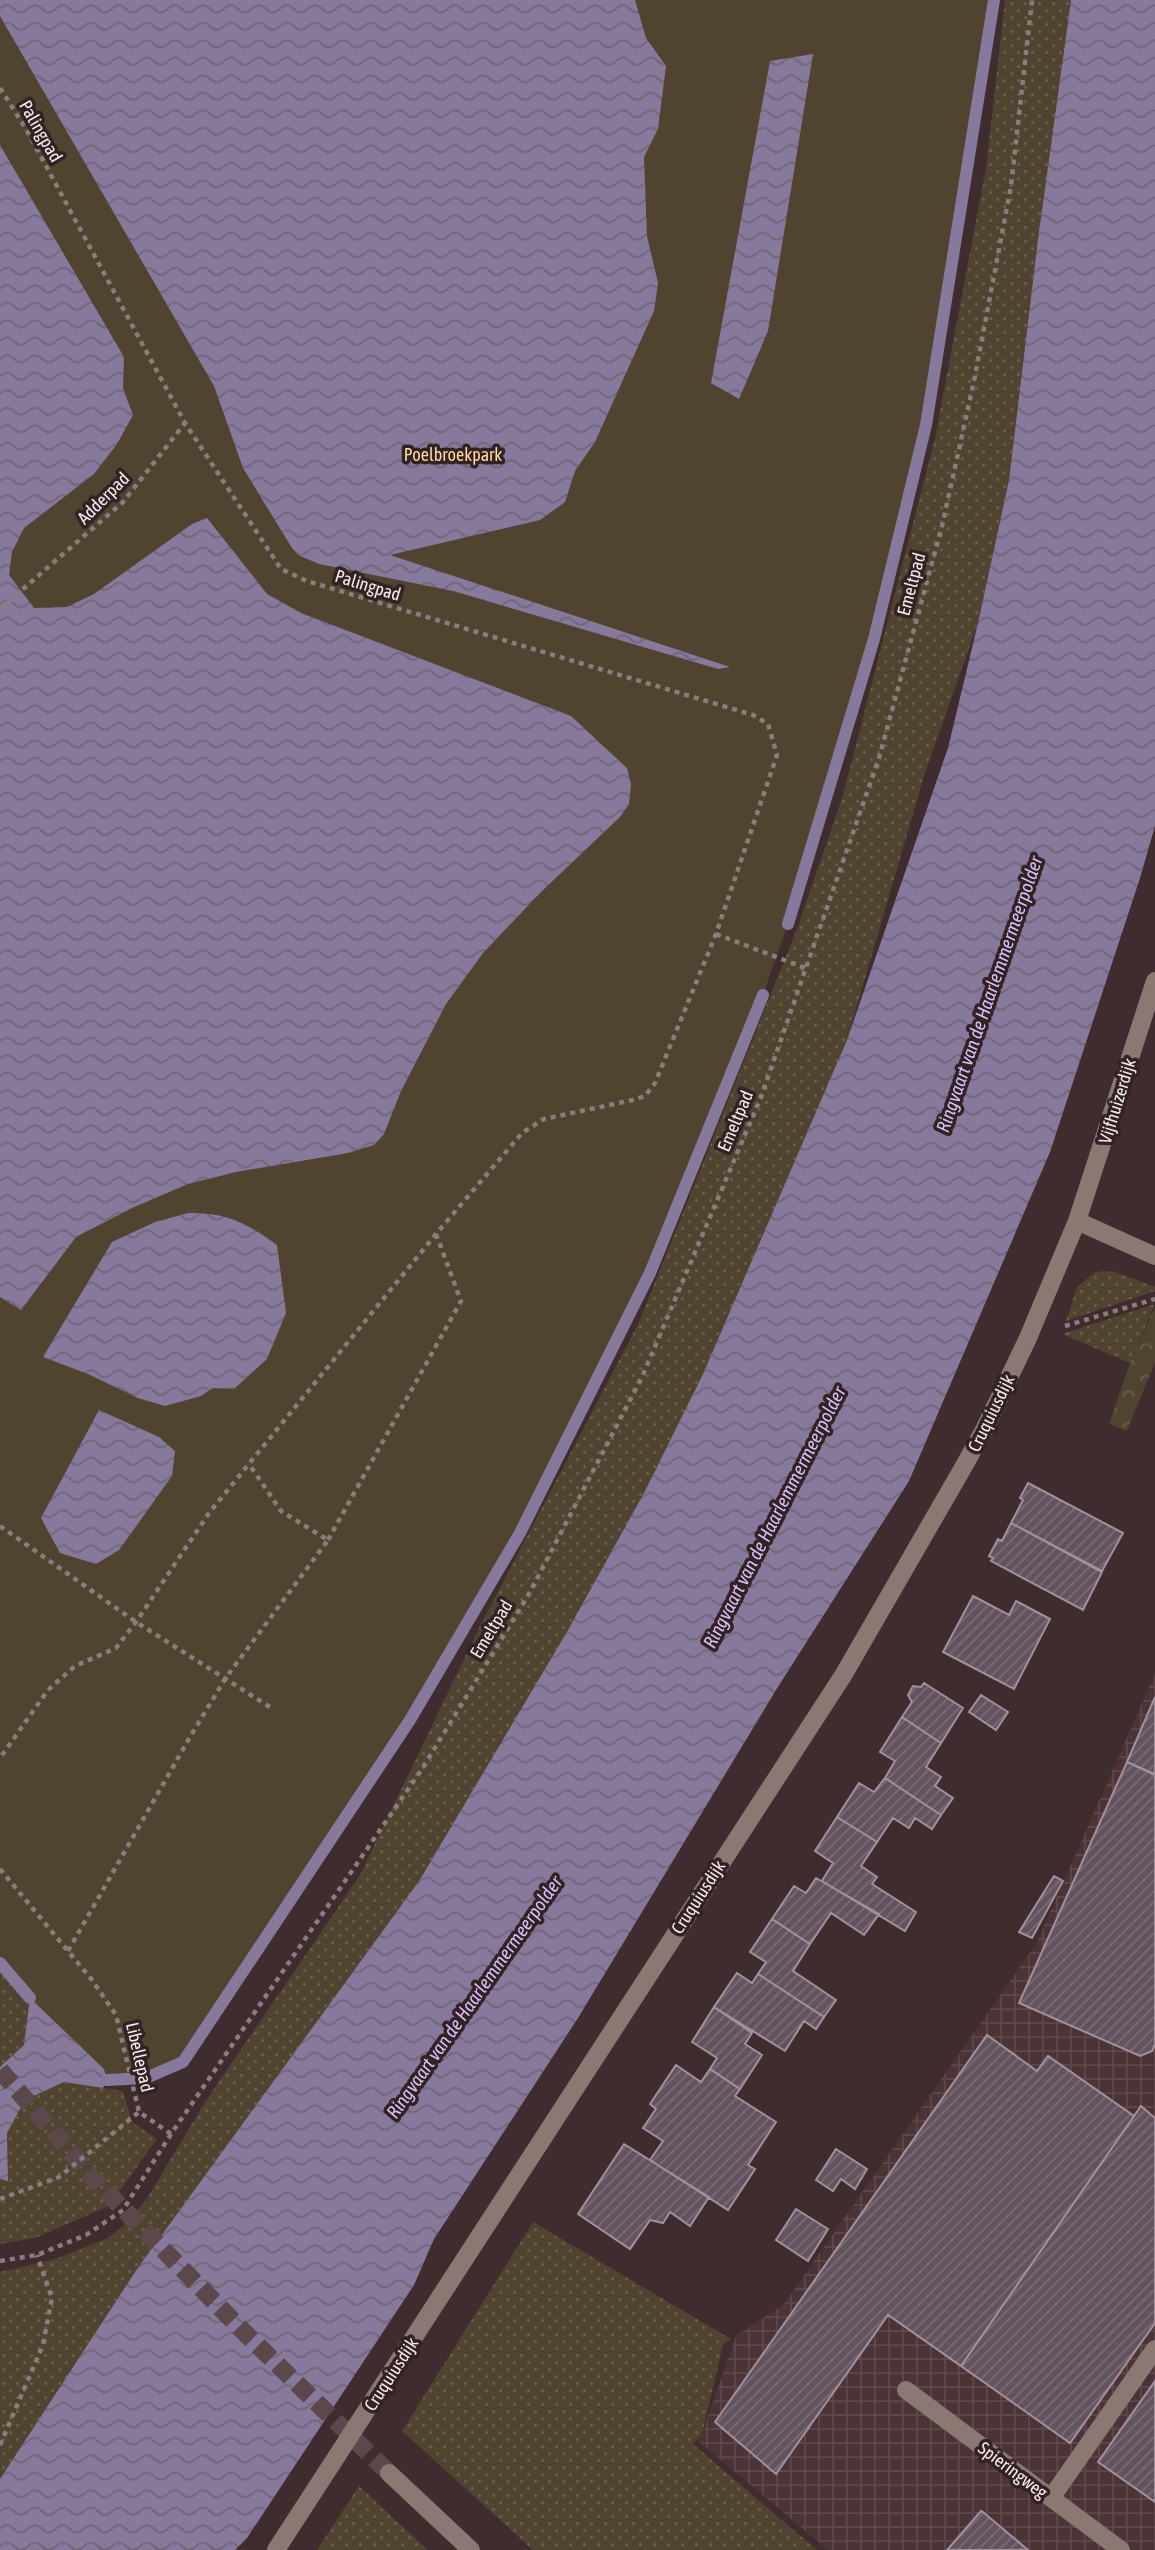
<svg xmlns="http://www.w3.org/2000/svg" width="1155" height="2550" viewBox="0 0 1155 2550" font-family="'Asap Condensed',sans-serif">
<defs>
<pattern id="industrial-grid" width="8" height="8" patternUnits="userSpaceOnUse" patternTransform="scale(1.75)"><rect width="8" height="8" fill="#4c3336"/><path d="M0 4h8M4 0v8" fill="none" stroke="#5e474a"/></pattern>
<pattern id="grass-dots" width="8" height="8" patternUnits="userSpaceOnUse" patternTransform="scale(1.75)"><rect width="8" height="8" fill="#50432f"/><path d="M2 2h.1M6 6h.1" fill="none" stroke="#6a5e4d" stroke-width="1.8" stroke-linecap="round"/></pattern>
<pattern id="forest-crowns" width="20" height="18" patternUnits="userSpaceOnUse" patternTransform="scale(1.75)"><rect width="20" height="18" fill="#50432f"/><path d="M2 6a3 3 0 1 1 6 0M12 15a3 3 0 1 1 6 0" fill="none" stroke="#6a5e4d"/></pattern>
<pattern id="water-waves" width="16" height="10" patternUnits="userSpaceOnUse" patternTransform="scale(1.75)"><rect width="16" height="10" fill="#87799b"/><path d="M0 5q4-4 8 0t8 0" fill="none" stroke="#6f6579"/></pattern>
<pattern id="building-hatch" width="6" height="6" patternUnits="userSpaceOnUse" patternTransform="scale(1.75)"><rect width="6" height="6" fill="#63535e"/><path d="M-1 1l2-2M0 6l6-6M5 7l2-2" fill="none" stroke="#7a6c75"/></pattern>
</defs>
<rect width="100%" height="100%" fill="#3e2c2e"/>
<path fill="url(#industrial-grid)" d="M1155,1674V2550H828L697,2440L702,2434L736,2336L784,2304L1036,1944Z"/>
<path fill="url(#grass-dots)" d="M1005,0H1071L1038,239L1009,480L978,623L925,773L847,1040L780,1199L703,1374L645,1491L568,1630L419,1881L137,2269L0,2479V2272L56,2259L108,2238L123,2226L146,2200L205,2102L360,1875L479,1628L639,1322L797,929L843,795L935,438L986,168Z
M1113,1271L1155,1287V1291L1066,1321L1077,1287L1095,1272Z
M1155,1304L1130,1363L1062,1334Z
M0,1877L31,1998L24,2046L0,2067Z
M64,2082L123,2091L132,2122L157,2139L109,2206L35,2238L0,2244V2179L8,2180L7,2133L25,2100Z
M533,2222L731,2339L723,2345L702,2434L693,2444L817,2550H533L402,2431Z
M359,2486L428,2550H317Z"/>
<path fill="url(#forest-crowns)" d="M1155,1307V1362L1127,1431L1109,1424L1130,1363Z"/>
<path fill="#50432f" d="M0,0H994L926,425L874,639L788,924L763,995L650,1273L520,1533L410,1720L183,2062L107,2080L30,1998L0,1961Z"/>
<path fill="url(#water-waves)" d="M0,0H635L646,38L666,66L658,129L644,157L647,236L658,283L654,311L595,442L575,471L565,502L540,520L390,555L730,667L718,669L453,591L319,564L298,555L292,548L243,468L214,386L0,16Z
M1071,0H1155V826L1140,878L1050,1152L909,1481L776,1690L578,2018L434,2239L414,2285L247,2538L235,2550H0V2479L137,2269L419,1881L568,1630L645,1491L703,1374L847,1040L948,748L978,623L1009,480L1038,239Z
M813,54L768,331L739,399L711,383L770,61Z
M0,145L124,357L123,388L133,415L117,444L94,474L24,528L12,552L9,575L34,608L67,607L94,594L192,524L207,518L267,594L301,613L571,716L627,768L631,784L629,804L620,817L541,892L483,953L446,1004L401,1091L384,1134L374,1145L348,1153L236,1172L188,1184L132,1208L76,1237L21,1310L0,1297Z
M188,1213C226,1212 247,1223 277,1245L286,1313L267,1359L234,1389L213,1388L201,1396L165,1406L138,1398L88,1374L43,1357L112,1242L155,1222Z
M99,1410L159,1437L175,1451L172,1476L119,1550L96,1564L60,1553L41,1518Z
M30,1998L104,2069L107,2080L103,2088L64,2082L25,2100L7,2133L8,2181L0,2179V2067L24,2045Z"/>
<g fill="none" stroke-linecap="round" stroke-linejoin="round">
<path stroke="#87799b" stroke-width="12" d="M788,924L874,639L926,425L994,0
M0,1963L30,1998
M107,2080L146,2078L183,2062L410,1720L520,1533L650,1273L763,995"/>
</g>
<path fill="url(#building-hatch)" stroke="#a2919d" stroke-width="2" d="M1028,1483L1123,1533L1102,1571L1011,1523L1023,1500L1020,1498Z
M1011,1523L1102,1572L1083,1610L991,1561L993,1558L989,1556L998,1539L1002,1541Z
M973,1596L1009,1615L1016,1601L1050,1619L1014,1689L943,1652Z
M924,1683L963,1708L941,1743L902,1717L912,1702L908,1695L913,1686L921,1687Z
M981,1695L1008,1712L996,1730L969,1712Z
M1155,1697V1774L1127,1762Z
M902,1717L941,1743L926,1767L941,1777L935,1786L953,1798L941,1815L885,1778L895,1761L880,1752Z
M1127,1762L1155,1775V2044L1152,2051L1140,2056L1019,2003Z
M885,1778L941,1815L932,1829L915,1818L909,1828L893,1818L877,1842L837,1817L859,1783L874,1792Z
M837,1817L877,1842L861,1866L877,1877L872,1884L916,1912L905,1931L822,1881L833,1863L815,1851Z
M1054,1876L1063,1881L1032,1938L1019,1932Z
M816,1878L879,1914L864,1935L831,1913L810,1944L772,1919L794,1886L806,1893Z
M772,1919L810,1944L793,1971L836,2000L824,2017L758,1974L766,1962L750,1952Z
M737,1973L752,1983L758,1974L824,2017L816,2029L804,2021L785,2051L714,2007Z
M714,2007L752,2033L745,2044L762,2055L740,2089L710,2069L717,2058L692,2042Z
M987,2035L1037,2071L1048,2056L1134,2116L961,2366L888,2315L776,2474L715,2422Z
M676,2065L701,2082L710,2069L740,2089L735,2096L776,2122L748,2165L755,2169L728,2210L650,2160L663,2141L643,2128L656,2109L650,2104Z
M1141,2106L1155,2118V2323L1070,2443L961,2366Z
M624,2144L709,2197L690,2226L670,2212L663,2223L650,2220L630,2249L578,2214Z
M836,2149L867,2169L855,2189L841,2179L833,2191L816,2180Z
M796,2209L828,2229L808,2261L776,2240Z
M1155,2381V2502L1098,2462Z
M981,2511L983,2512L1028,2550H947Z"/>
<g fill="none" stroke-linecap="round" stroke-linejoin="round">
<path stroke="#5a484a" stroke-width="18" stroke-dasharray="18 9" stroke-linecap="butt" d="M0,2070L92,2177L244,2332L389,2473"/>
<path stroke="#8c7c7d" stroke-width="4.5" stroke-dasharray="5 5" stroke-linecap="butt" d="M0,88L26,129L185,423L281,569L307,581L753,715L768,724L777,755L716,934L655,1083L645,1096L633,1100L544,1119L522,1133L436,1234L209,1513L136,1622L116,1648L75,1666L48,1690L0,1758
M0,609L123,502L185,423
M716,934L805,968
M1065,1326L1155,1299
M0,1526L136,1622L273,1709
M328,1540L461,1301L436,1234
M0,1869L92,1980L116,2015L139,2112L171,2134
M68,1951L190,1737L225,1679L328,1540L281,1511L249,1464
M0,2199L59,2177L139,2112
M0,2261L37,2255L86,2235L123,2210L171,2134L422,1769L529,1594L642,1377L761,1097L879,758L942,526L974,381L1011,186L1032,0
M0,2445L43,2345L52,2298L37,2255"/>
<path stroke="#8a7972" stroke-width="18" d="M1077,1221L1155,1256
M906,2390L1121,2550
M389,2473L471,2550
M1051,2498L1155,2349
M276,2550L844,1674L964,1466L985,1428L1028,1338L1077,1221L1155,981"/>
</g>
<g text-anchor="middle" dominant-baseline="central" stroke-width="7" stroke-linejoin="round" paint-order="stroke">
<g font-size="18" fill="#f7eaeb" stroke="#332224">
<text transform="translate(41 131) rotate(60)">Palingpad</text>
<text transform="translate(103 498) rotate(-45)">Adderpad</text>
<text transform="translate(911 584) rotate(-75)">Emeltpad</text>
<text transform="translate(368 585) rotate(17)">Palingpad</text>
<text transform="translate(1117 1101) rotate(-73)">Vijfhuizerdijk</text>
<text transform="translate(735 1121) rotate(-67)">Emeltpad</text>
<text transform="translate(991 1413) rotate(-64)">Cruquiusdijk</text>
<text transform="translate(491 1629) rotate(-59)">Emeltpad</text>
<text transform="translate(698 1897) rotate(-57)">Cruquiusdijk</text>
<text transform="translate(140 2057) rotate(77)">Libellepad</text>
<text transform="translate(391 2374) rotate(-57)">Cruquiusdijk</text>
<text transform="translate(1013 2470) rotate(37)">Spieringweg</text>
</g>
<g font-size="18" fill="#fedaa1" stroke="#332224">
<text x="453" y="454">Poelbroekpark</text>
</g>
<g font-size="19" font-style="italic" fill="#d8c1fb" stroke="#332224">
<text transform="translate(989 994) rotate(-71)">Ringvaart van de Haarlemmermeerpolder</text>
<text transform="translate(774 1517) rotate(-63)">Ringvaart van de Haarlemmermeerpolder</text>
<text transform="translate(474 1997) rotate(-55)">Ringvaart van de Haarlemmermeerpolder</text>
</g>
</g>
</svg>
